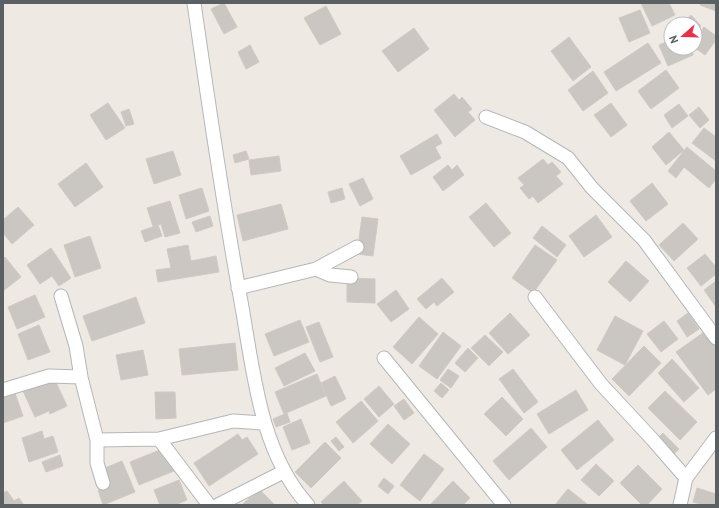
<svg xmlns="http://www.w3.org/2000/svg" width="719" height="508" viewBox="0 0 719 508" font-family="'PT Sans',sans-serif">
<rect width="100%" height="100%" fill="#eee9e3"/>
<path fill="#cac6c2" stroke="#d2c9c1" d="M224,3L237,27L224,34L211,9Z
M641,3H669L675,15L652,26Z
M701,3H716V11L700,5Z
M326,6L341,34L320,45L304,18Z
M640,10L650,33L629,42L619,18Z
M691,15L701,26L695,32V24H681Z
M704,27L716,36V40L705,55L695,48V39Z
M414,28L429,49L398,72L382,51Z
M569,37L591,67L573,81L551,51Z
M671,40V48H690L693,55L668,66L659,45Z
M648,43L661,63L616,91L604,72Z
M250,45L259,62L246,69L238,52Z
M666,70L679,88L651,109L638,91Z
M593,71L608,93L583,111L568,90Z
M454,94L459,100L462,97L472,109L468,112L475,120L455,137L434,110Z
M108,103L125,128L106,140L90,115Z
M611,103L627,125L611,137L594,115Z
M679,104L688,116L672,128L664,115Z
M699,107L709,120L700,128L689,115Z
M129,109L134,124L126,126L121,112Z
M704,128L716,137V161L692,143Z
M669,132L684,150L666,165L652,147Z
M437,134L442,143L435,147L441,158L411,175L400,156Z
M687,147L716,171V179L709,188L684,167L676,178L668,171Z
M173,151L181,175L154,184L146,159Z
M246,151L249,159L235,163L233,155Z
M279,156L281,171L251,175L249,160Z
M543,159L548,165L552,162L561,172L556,176L563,184L538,203L533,196L529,199L520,188L524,185L518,178Z
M86,163L103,187L75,207L58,184Z
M448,165L452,170L457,165L464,175L443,191L433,177Z
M363,178L373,199L360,206L349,184Z
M652,183L668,204L646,221L630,201Z
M202,188L209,211L186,219L179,195Z
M342,188L345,199L331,203L328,192Z
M170,201L180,233L165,237L161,224L153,226L147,208Z
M486,203L511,233L494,247L469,217Z
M281,204L288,229L243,241L237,215Z
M18,207L34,225L12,244L3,233V220Z
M596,215L612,237L584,257L569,236Z
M210,216L213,226L196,232L192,222Z
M362,217L378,219L373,256L357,254Z
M683,223L698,239L674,261L659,245Z
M158,225L162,236L145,242L141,231Z
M542,226L566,245L557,257L533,238Z
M90,236L101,268L75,277L64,245Z
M188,245L191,261L216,256L219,272L158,282L156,270L171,268L167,249Z
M535,245L557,260L533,293L512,278Z
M51,248L71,278L59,286L52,276L40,284L27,265Z
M705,254L716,267V274L701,286L687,268Z
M5,257L21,277L3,291V259Z
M626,261L649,281L630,302L608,282Z
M347,278L375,279V303L347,302Z
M442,278L454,292L437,306L434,302L426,309L417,299Z
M716,281V307L704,290Z
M396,290L409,309L391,322L377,304Z
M35,295L45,317L17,329L8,307Z
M136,297L145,323L92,341L83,316Z
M510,313L530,335L508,354L489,333Z
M688,313L699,329L687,337L677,321Z
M615,316L643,331L625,365L597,350Z
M419,317L438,334L412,364L393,347Z
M300,320L309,342L274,356L265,334Z
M664,321L678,339L661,352L647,334Z
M319,322L333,357L320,362L306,327Z
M39,325L50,352L28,360L18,334Z
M707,330L716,342V389L708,395L676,352Z
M443,332L461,346L437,379L419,366Z
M485,335L503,352L489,366L471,348Z
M235,343L238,370L182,375L179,349Z
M644,346L661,363L629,396L612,379Z
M468,348L478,358L465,372L455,363Z
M143,350L148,375L121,380L116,355Z
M305,353L315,371L284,386L275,368Z
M672,359L699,388L684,402L658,373Z
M448,369L459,376L451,388L440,380Z
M513,369L538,402L524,413L499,379Z
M317,374L326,396L284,414L275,392Z
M335,376L346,399L331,406L321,383Z
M54,378L67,406L50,414L49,411L35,417L23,391Z
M441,383L449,390L442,398L434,391Z
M379,386L394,404L379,417L364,399Z
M576,390L588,410L549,434L537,414Z
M665,391L697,422L680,440L648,408Z
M155,392H175L176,418L156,419Z
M15,393L23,416L3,423V397Z
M502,397L523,419L506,436L484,414Z
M404,399L414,413L404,420L394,406Z
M361,401L378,421L353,443L336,422Z
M287,413L290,422L276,427L273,419Z
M301,419L310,443L292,450L283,427Z
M598,420L614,440L577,470L561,450Z
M388,424L410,444L392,464L370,444Z
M531,428L547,447L509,480L493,461Z
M42,431L44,439L53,436L58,452L29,462L22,438Z
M663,433L679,449L672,456L656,440Z
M238,434L242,440L247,437L258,454L209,486L194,463Z
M336,437L344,447L339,451L331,441Z
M325,442L341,458L311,488L295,472Z
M165,448L174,471L139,485L130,462Z
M424,454L444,469L420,501L400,485Z
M60,455L63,466L46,472L42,462Z
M122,461L135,492L103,505L98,490L107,486L100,470Z
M596,464L614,481L599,496L581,480Z
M638,465L662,489L647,505H642L620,483Z
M384,478L394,486L388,494L378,486Z
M179,480L187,500L175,505H160L154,490Z
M344,481L362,501L357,505H324L321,502Z
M453,481L470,498L463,505H430Z
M697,488L716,494L715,505H704L693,502Z
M259,489L275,505H242Z
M568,489L587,504V505H555Z
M7,491L14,501L19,498L24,505H3V493Z"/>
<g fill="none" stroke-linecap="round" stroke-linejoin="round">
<g stroke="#b4b7ba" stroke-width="15">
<path id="street" d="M194,3C208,101 222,198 240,296C253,365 258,450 308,505
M486,117L525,132L568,158L592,188L644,240L716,338
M316,269L330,275L351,277
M238,288L316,269L357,247
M61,296L76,346L81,377L97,440V463L103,483
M535,297L601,384L653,440L686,478
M384,358L504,505
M3,390L49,376L81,377
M159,439L209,505
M97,440L159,439L233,421L263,423
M218,505L283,472
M680,505L686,478L716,438"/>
</g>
<use href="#street" stroke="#fff" stroke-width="13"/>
</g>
<rect width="719" height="508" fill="none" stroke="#5b6163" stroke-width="8"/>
<g transform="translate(683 36) rotate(250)"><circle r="19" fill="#ffffff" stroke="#bdc0c1"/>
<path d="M0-3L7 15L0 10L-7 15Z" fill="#e6314b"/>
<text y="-6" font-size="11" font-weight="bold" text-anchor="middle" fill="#5b6163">N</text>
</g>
</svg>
